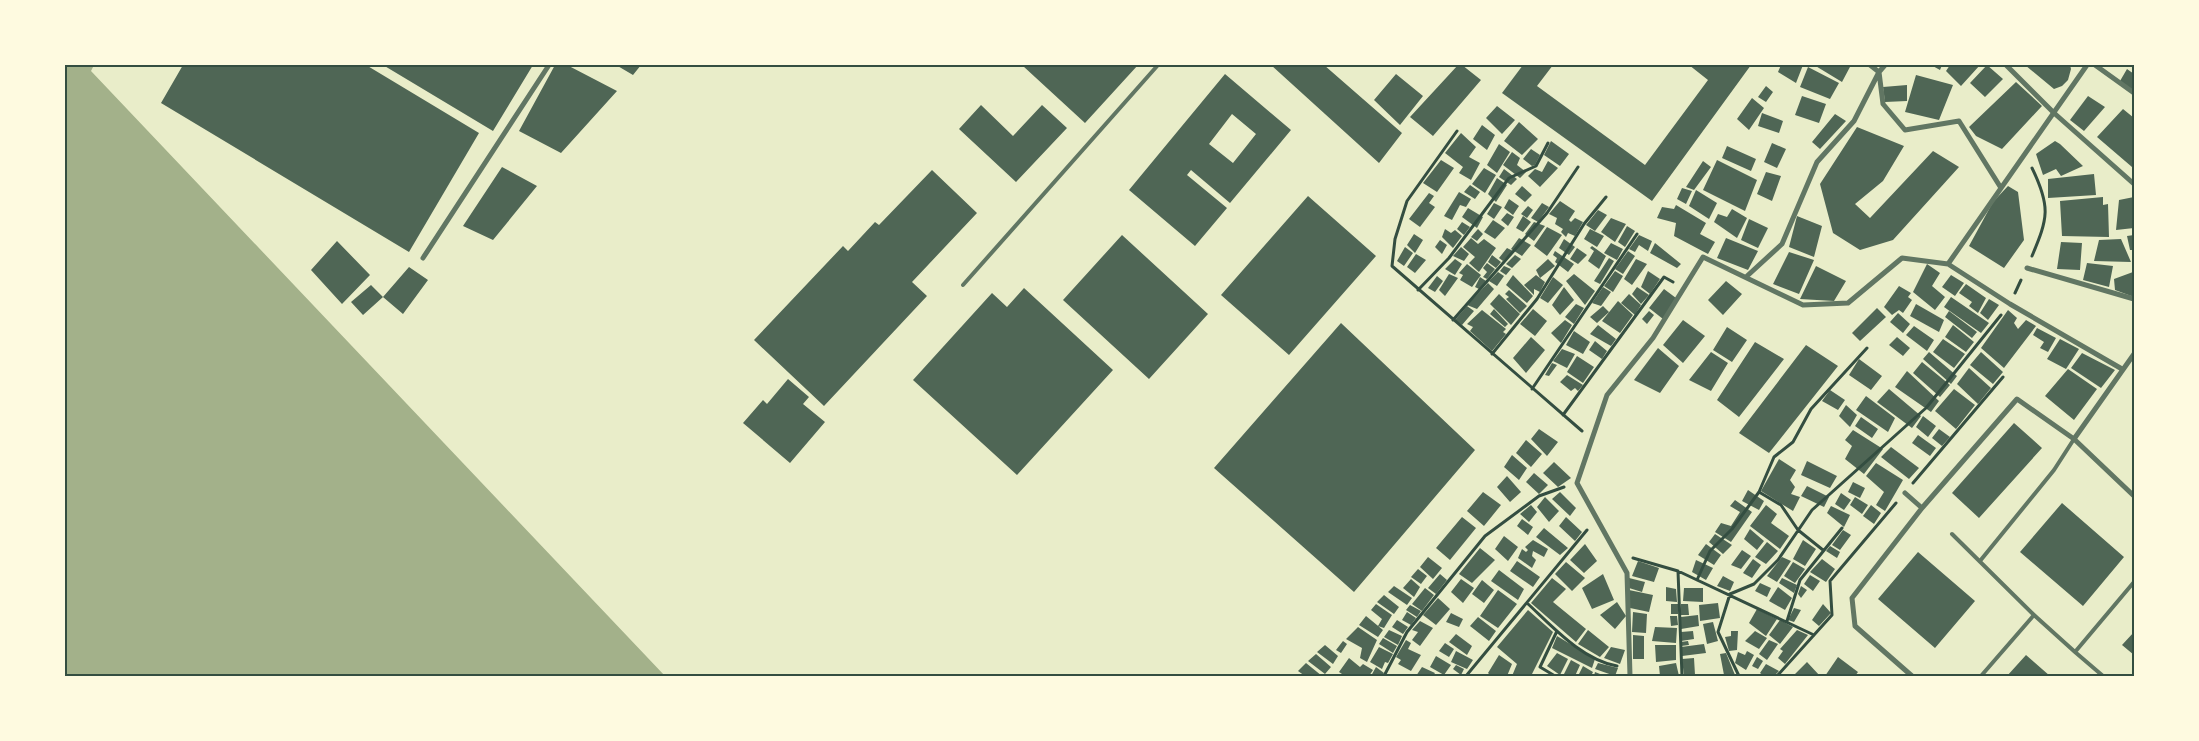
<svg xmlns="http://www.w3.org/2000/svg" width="2199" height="741" viewBox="0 0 2199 741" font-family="'Alegreya Sans',sans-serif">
<rect width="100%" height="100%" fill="#e9edc9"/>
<path fill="#a3b18a" d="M65,65H94L91,71L665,676H65Z"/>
<path fill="#4f6655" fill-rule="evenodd" d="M183,65H366L479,133L409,252L161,103Z
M383,65H533L493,131Z
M555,65H567L617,91L561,153L519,131Z
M616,65H641L633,75Z
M1024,65H1138L1085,123L1023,66Z
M1271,65H1324L1402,133L1379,163Z
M1458,65H1462L1481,80L1433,136L1410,117Z
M1523,65H1553L1537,86L1645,165L1708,80L1689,65H1751L1652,201L1502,93Z
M1781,65H1803L1796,83L1778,72Z
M1814,65H1851L1842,82Z
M1931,65H1942L1940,70Z
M1950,65H1980L1961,86L1946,71Z
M1987,65L2003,79L1985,97L1970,83Z
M2025,65H2070L2071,69L2068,80L2062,86L2054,89Z
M1808,67L1839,83L1830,99L1800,87Z
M2127,69L2134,74V91L2120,81Z
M1225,74L1291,130L1230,203L1191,170L1187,175L1227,208L1195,246L1129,190ZM1232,114L1256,134L1233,163L1209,144Z
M1396,74L1423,96L1400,125L1374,100Z
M1916,75L1953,85L1939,120L1905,112Z
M2016,82L2042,106L2002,149L1976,136L1969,127Z
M1907,85V101L1885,102L1883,87Z
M1766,86L1773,92L1766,102L1758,97Z
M1802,96L1826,104L1819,123L1795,115Z
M2088,96L2105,107L2084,131L2070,120Z
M1752,98L1764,108L1749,130L1737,119Z
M981,105L1013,136L1042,105L1067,128L1016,182L959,129Z
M1497,106L1515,120L1502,134L1486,118Z
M2123,109L2134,118L2132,167L2097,137Z
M1762,113L1783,121L1779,133L1758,126Z
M1835,114L1846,121L1820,149L1812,142Z
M1519,122L1538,139L1522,155L1504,141Z
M1482,125L1495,135L1487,150L1473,139Z
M1857,127L1904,146L1883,181L1855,204L1870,218L1933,151L1959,167L1893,240L1860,250L1833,233L1820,184Z
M1461,133L1476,147L1469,157L1480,163L1471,180L1459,173L1463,167L1445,153Z
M1551,141L1569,154L1560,166L1544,155Z
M2055,141L2060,144L2083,166L2061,176L2056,169L2043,175L2036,154Z
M1772,143L1786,149L1777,168L1764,162Z
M1499,144L1510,152L1497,173L1487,165Z
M1727,146L1756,159L1751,171L1722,158Z
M1531,149L1540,155L1535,165L1532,166L1523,159Z
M1512,152L1520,158L1517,165L1526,172L1520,178L1503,165Z
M1441,160L1454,168L1437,192L1423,183Z
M1717,160L1757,180L1745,211L1703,190Z
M1548,161L1558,168L1540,187L1528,176L1535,169L1542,172Z
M1703,161L1711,167L1694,190L1686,187Z
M502,167L537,186L493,240L463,226Z
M1484,168L1496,175L1485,193L1472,184Z
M1504,169L1517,179L1511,185L1499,177Z
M932,170L977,213L912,282L927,296L824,406L754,340L843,246L848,251L875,222L879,225Z
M1766,172L1781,176L1772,201L1757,194Z
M2094,174L2096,195L2048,198V179Z
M1497,178L1507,185L1496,202L1488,194Z
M1470,185L1480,192L1475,199L1464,192Z
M1522,186L1532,195L1525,202L1515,194Z
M2008,186L2018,192L2024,240L2004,268L1969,246L1993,202Z
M1682,188L1692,191L1686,204L1677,199Z
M1696,190L1717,203L1709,219L1689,206Z
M1459,192L1471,199L1466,207L1460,205L1452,220L1444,216Z
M1429,193L1434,196L1429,203L1435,207L1420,227L1409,219Z
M1308,196L1376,256L1289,355L1221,295Z
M2103,197V205L2108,204L2109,237L2062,236L2060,201Z
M2134,197V228L2116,230L2119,200Z
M1509,199L1519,206L1513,215L1504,208Z
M1560,201L1575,211L1569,220L1571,222L1575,218L1583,222L1575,236L1568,233L1566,237L1561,232L1563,229L1555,224L1557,218L1549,214Z
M1494,203L1502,207L1494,219L1487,214Z
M1542,203L1549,207L1538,222L1531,218Z
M1676,205L1706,223L1700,234L1715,242L1708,254L1674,236L1676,223L1657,218L1662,207L1674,209Z
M1528,206L1533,210L1527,218L1521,214Z
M1468,208L1483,217L1477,228L1462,217Z
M1732,209L1747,218L1737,238L1714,222L1718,214L1727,217Z
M1598,210L1607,215L1595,231L1586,225Z
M1507,213L1514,217L1508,226L1501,220Z
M1523,216L1531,222L1523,232L1516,228Z
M1797,216L1822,226L1814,257L1789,247Z
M1611,218L1626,224L1615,242L1601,232Z
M1749,219L1768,228L1758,248L1741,240Z
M1493,220L1505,228L1495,239L1484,232Z
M1462,222L1470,227L1464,235L1457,229Z
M1534,222L1545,226L1534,241L1525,234Z
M1627,226L1635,231L1625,247L1618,242Z
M1547,227L1562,235L1547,256L1534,246Z
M1445,229L1451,233L1455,230L1462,236L1453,248L1442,237Z
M1478,229L1483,234L1477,241L1471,237Z
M1590,229L1604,236L1597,247L1584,239Z
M1414,234L1423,240L1415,253L1407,245Z
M1122,235L1208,314L1149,379L1063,300Z
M1639,235L1652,241L1648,251L1639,245L1635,252L1629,249Z
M2134,235V250H2130L2127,236Z
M1471,238L1478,244L1484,239L1496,248L1479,272L1469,263L1475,257L1463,247Z
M1519,238L1531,245L1522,256L1511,249Z
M1726,238L1758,251L1748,270L1717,258Z
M1564,239L1575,247L1569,255L1559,248Z
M2121,239L2131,262L2094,261L2099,240Z
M1440,240L1447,245L1442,254L1435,247Z
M337,241L370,275L342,304L311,270Z
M2061,242L2082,243L2080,270L2057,269Z
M1611,243L1623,249L1617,260L1604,253Z
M1655,243L1681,264L1677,268L1650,253Z
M1592,246L1606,256L1599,269L1588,261L1594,251L1590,248Z
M1405,247L1413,253L1404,266L1397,261Z
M1461,247L1469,254L1464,261L1453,256Z
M1507,248L1513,251L1503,261L1499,258Z
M1577,248L1587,255L1578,264L1570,259Z
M1555,251L1574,264L1568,272L1555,262L1557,258L1553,255Z
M1628,251L1635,256L1623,274L1615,269Z
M1789,252L1814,260L1799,294L1773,284Z
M1416,254L1426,260L1415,273L1407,267Z
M1492,255L1501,262L1496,268L1488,262Z
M1515,255L1521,259L1512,268L1506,264Z
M1609,258L1614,261L1600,284L1594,281Z
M1455,259L1462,264L1455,275L1445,269Z
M1548,259L1555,266L1540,278L1536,270Z
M1636,259L1647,264L1632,285L1624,279Z
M1487,263L1495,269L1487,279L1483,277L1487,272L1483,268Z
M2087,263L2113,266L2109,287L2083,280Z
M1467,264L1481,275L1472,287L1460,280L1463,275L1459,273Z
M1927,264L1940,273L1932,286L1945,297L1935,310L1913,292Z
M1504,266L1511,269L1506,275L1500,271Z
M1816,266L1846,281L1834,301L1800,299Z
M409,267L428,280L403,314L383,297L363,315L351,302L371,285L383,297Z
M1615,271L1623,276L1613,292L1604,286Z
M1648,271L1660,279L1650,294L1641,287Z
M1498,272L1504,276L1497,286L1489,281Z
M2133,272L2134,297L2115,290L2114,279Z
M1449,274L1458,278L1445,296L1439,290Z
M1574,274L1595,291L1585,305L1566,281Z
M1513,275L1533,296L1527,303L1506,285Z
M1536,275L1545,282L1540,292L1534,289V295L1524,285Z
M1951,275L1964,283L1955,296L1942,287Z
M1437,276L1443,281L1435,292L1428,288Z
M1480,277L1486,281L1479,289L1475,287Z
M1553,277L1563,285L1548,303L1540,298Z
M1726,281L1742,294L1723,315L1708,300Z
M1488,283L1494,289L1477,309L1467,305Z
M1966,284L1986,298L1978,313L1969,306L1972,302L1959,293Z
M1899,286L1911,293L1908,297L1912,300L1903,313L1899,310L1892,315L1884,307Z
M1564,287L1574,300L1560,315L1552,305Z
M1603,287L1611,292L1601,306L1592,303Z
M1637,287L1649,295L1641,304L1632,294Z
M1024,288L1113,370L1017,475L913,380L992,293L1007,307Z
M1664,289L1676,298L1663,319L1649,308Z
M1509,290L1527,306L1520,313L1506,299L1509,297L1505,294Z
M1499,294L1520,314L1511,325L1490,304Z
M1629,294L1641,305L1635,315L1621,303Z
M1951,297L1989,323L1981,333L1944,307Z
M1989,299L1999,305L1988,320L1980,313Z
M1618,301L1633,315L1620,333L1602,321Z
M1576,304L1584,308L1574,324L1565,317Z
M1916,304L1944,320L1939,332L1910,316Z
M1467,306L1474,311L1462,325L1455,320Z
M1603,306L1609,312L1597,323L1590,317Z
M1877,308L1886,317L1860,341L1852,333Z
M1494,309L1508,324L1505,327L1490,314Z
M1533,309L1547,321L1535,336L1520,324Z
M1482,310L1506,329L1503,332L1506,334L1492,351L1470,331L1473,327L1467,324Z
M2008,310L2017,318L2014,323L2018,329L2026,320L2036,326L2004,368L1981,348Z
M1649,311L1654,315L1647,324L1642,319Z
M1949,311L1977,332L1972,338L1945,317Z
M1898,313L1910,324L1903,333L1890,322Z
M1565,320L1572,325L1561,343L1551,333Z
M1683,320L1705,336L1683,363L1663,345Z
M1341,323L1475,450L1354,592L1214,468Z
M1598,325L1616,339L1611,346L1590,334Z
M1953,325L1974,342L1966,352L1945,337Z
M1914,326L1934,340L1927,351L1906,335Z
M1727,327L1747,340L1732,362L1713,350Z
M2037,328L2056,338L2048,352L2040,348L2044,342L2033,335Z
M1574,331L1590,342L1583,354L1566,345Z
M1531,337L1545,350L1526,373L1513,358Z
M1897,337L1910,348L1903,356L1889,345Z
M1943,339L1965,354L1954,368L1933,352Z
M2060,339L2079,349L2066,369L2047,359Z
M1595,341L1607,351L1602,359L1589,350Z
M1755,342L1784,359L1739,417L1717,400Z
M1806,345L1838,366L1769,453L1739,433Z
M1658,348L1679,366L1660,393L1634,380Z
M1562,349L1575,354L1567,368L1553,361Z
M1711,352L1728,363L1711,391L1689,380Z
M1929,352L1957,376L1951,384L1923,359Z
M1981,352L2003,372L1993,384L1970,365Z
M2082,353L2115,370L2101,388L2071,368Z
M1577,356L1594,367L1583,383L1567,372Z
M1859,359L1882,376L1871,390L1849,375Z
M1922,362L1950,385L1940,397L1913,373Z
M1552,363L1557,365L1549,376L1545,375Z
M1969,368L1991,388L1978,404L1957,384Z
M2068,369L2097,389L2074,420L2045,396Z
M1907,371L1939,401L1931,412L1895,387Z
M1567,375L1583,385L1578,391L1575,388L1571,391L1560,382Z
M788,379L809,397L803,404L825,422L790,463L743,423L763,400L767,404Z
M1889,389L1921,416L1912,428L1877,402Z
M1954,389L1975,405L1956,429L1935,411Z
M1830,390L1845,400L1838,410L1822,401Z
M1866,396L1895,418L1888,432L1856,410Z
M1846,405L1857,415L1850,427L1839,416Z
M1923,416L1936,426L1928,437L1916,427Z
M1861,417L1878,429L1872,438L1855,426Z
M2014,423L2042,448L1979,518L1952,493Z
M1539,429L1558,442L1547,456L1531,439Z
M1939,429L1950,437L1942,446L1932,438Z
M1853,430L1883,449L1864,474L1845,459L1852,446L1845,440Z
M1918,435L1936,448L1930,456L1912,443Z
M1526,440L1542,454L1531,467L1516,453Z
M1891,447L1919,468L1909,479L1881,457Z
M1512,455L1527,468L1519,480L1504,467Z
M1779,459L1796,470L1790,480L1795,487L1791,494L1800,497L1793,511L1761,491Z
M1807,461L1837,476L1830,488L1801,475Z
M1554,462L1571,478L1558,487L1543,473Z
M1876,463L1903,480L1885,511L1876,505L1884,492L1866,476Z
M1534,473L1548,485L1539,494L1526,482Z
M1507,476L1521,492L1510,502L1497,487Z
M1853,482L1865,488L1860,498L1848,492Z
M1807,486L1829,497L1824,507L1801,496Z
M1748,490L1764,501L1759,510L1742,501Z
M1483,492L1501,505L1484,526L1467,511Z
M1560,492L1576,508L1570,516L1552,499Z
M1841,493L1851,500L1844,510L1835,504Z
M1545,497L1559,511L1549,522L1537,507Z
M1855,497L1868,505L1862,514L1850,505Z
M1735,500L1752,512L1731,542L1715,532L1721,523L1731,526L1740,512L1730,506Z
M2062,503L2124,557L2083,606L2020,552Z
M1531,505L1537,512L1529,522L1520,514Z
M1766,505L1777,514L1771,523L1789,536L1780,549L1750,526Z
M1871,505L1881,513L1874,524L1863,516Z
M1831,506L1850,515L1844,527L1827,513Z
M1462,517L1476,528L1450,560L1436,548Z
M1566,517L1582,532L1575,541L1559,526Z
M1522,519L1533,527L1528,535L1517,526Z
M1544,528L1568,548L1560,555L1536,537Z
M1750,529L1764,541L1757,550L1744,539Z
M1843,530L1851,535L1840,550L1832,545Z
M1715,534L1732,545L1723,554L1709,542Z
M1504,536L1518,547L1508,561L1495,549Z
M1533,540L1548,549L1544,557L1533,551L1532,556L1536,560L1532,568L1518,558L1522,549L1526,552L1528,550L1525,547Z
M1803,540L1816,549L1805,566L1793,559Z
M1767,542L1778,551L1766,564L1755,557Z
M1585,544L1597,561L1584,573L1570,560Z
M1706,544L1721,555L1714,565L1698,555Z
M1830,546L1840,552L1837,558L1826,551Z
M1480,548L1495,560L1472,583L1459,574Z
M1742,550L1751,556L1741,569L1731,565Z
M1918,552L1975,601L1935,648L1878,599Z
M1428,557L1442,568L1433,579L1420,567Z
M1782,557L1791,561L1777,582L1767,576Z
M1753,559L1761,565L1752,578L1743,573Z
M1822,559L1835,569L1826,582L1810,572Z
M1696,560L1713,568L1706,580L1692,572Z
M1517,561L1540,577L1533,587L1510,571Z
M1638,561L1659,568L1654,582L1632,576Z
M1566,562L1585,578L1572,591L1555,574Z
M1793,562L1805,569L1795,583L1784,576Z
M1418,569L1427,576L1421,584L1411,577Z
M1499,570L1524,589L1518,600L1491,581Z
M1440,574L1447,580L1436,594L1428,588Z
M1603,574L1614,600L1592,609L1582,588Z
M1810,575L1820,581L1813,591L1804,584Z
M1723,576L1734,582L1730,591L1717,586Z
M1552,578L1566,589L1553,602L1586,629L1576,642L1531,603Z
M1629,578L1645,582L1642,592L1629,588Z
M1782,578L1797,585L1794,593L1779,583Z
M1411,579L1420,587L1414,597L1403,588Z
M1461,579L1474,588L1463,603L1451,592Z
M1482,580L1494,590L1484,603L1472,594Z
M1760,583L1771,588L1767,597L1755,591Z
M1394,586L1412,598L1407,605L1388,592Z
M1801,586L1807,590L1801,598L1798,594Z
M1666,587L1676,589L1677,602L1666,601Z
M1778,587L1792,598L1785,610L1769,601Z
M1425,588L1434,595L1422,611L1412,604Z
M1684,588H1703V602L1683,601Z
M1498,590L1517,604L1498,628L1480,616Z
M1629,590L1653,595L1649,612L1630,608Z
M1384,595L1399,607L1394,614L1377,602Z
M1438,598L1450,609L1436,625L1423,615Z
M1617,602L1626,616L1615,629L1600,615Z
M1718,603L1720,618L1700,621L1699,605Z
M1376,604L1392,615L1384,628L1378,626L1382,619L1371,610Z
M1671,604H1678V614H1671Z
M1681,604H1688L1689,615H1680Z
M1823,604L1831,613L1819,626L1812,620Z
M1410,605L1421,611L1417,617L1406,610Z
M1794,608L1801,610L1794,622L1788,620Z
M1757,609L1777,619L1766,636L1749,623Z
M1528,610L1553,632L1531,676H1512L1517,664L1497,647Z
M1407,612L1416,618L1411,625L1402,620Z
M1633,612L1647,614L1646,633L1632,632Z
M1451,613L1463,619L1459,627L1446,622Z
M1698,615L1699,626L1681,629V617Z
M1366,616L1383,630L1378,637L1359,625Z
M1670,616H1677L1678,625L1671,626Z
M1478,617L1496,631L1489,641L1470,626Z
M1397,620L1408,627L1403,634L1392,627Z
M1780,620L1793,627L1780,644L1769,635Z
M1420,621L1433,628L1420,646L1412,640L1418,632L1412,630Z
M1713,622L1718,641L1707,644L1703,624Z
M1358,627L1377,640L1367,662L1360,658L1362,648L1346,639Z
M1655,627L1677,628L1676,643L1652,641Z
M1389,630L1402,636L1398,645L1384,637Z
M1588,630L1609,647L1600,657L1578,644Z
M1797,630L1808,635L1785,664L1778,658L1783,651L1780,649Z
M1693,631L1694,639L1681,641V632Z
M1731,631H1738L1737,650L1729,651L1725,637L1731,636Z
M1755,631L1767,638L1759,649L1745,641Z
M2134,632V655L2122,645Z
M1456,634L1472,646L1467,655L1449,642Z
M1633,635L1644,636V659H1633Z
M1557,636L1595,659L1592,668L1552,648Z
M1383,638L1397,646L1393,653L1379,644Z
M1406,640L1411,643L1408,649L1421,655L1411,671L1398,664L1401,660L1396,657Z
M1769,640L1778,644L1767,660L1759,654Z
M1343,641L1347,644L1341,653L1336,650Z
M1688,641L1689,645L1681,646V642Z
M1445,643L1454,649L1449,657L1439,651Z
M1704,644L1706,653L1682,656L1681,647Z
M1325,645L1338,656L1333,664L1317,652Z
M1655,645H1676V660L1656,662Z
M1379,647L1393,654L1388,663L1385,662L1382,669L1370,662Z
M1611,647L1625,650L1620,664L1604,658Z
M1456,651L1473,660L1467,669L1451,662Z
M1747,651L1754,655L1746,670L1735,663L1738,652L1745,655Z
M1557,653L1568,659L1560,675L1547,666Z
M1726,653L1735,675H1724L1720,654Z
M1316,654L1331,667L1325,674L1308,661Z
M1499,655L1512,664L1507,676H1491L1488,673Z
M2026,655L2050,676H2007Z
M1436,656L1451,665L1444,675L1430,667Z
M1757,657L1763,661L1758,669L1752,666Z
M1838,657L1858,672L1855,676H1825Z
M1349,658L1360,667L1363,664L1373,670L1369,676H1345L1339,672Z
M1694,658L1695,675L1684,676L1682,659Z
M1571,660L1580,665L1575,676H1563Z
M1807,662L1820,676H1793Z
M1306,663L1322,676H1305L1298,671Z
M1598,663L1618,668L1615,676L1595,669Z
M1676,663L1679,676H1660L1659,666Z
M1766,664L1779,671L1774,676H1764L1760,673Z
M1456,665L1464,669L1461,675L1453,669Z
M1583,666L1593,672L1591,676H1578Z
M1376,667L1384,673L1382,676H1371Z
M1422,667L1435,673L1433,676H1416Z
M1595,672L1605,676H1594Z"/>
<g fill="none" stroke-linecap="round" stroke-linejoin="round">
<path stroke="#344e41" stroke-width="3" d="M1457,131L1407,201L1395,239L1392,266L1582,431
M2032,256C2048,218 2051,207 2032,168
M1418,290L1449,258L1509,178L1536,166L1548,143
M2015,293L2021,280
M1453,320L1547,213L1578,167
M1492,354L1537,299L1584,224L1606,197
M1532,389L1637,234
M1563,415L1664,277L1673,282
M1913,483L2003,377
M1759,492L1781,505L1798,530L1823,550
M1633,558L1678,571L1814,635
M1678,571L1682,676
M1697,580L1710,551L1732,529L1759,492L1774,457L1793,442L1811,409L1867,348
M1527,603C1552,626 1582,660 1617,666
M1787,621L1800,580L1842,528
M1384,676L1407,632L1485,536L1539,496L1564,487
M1466,676L1587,530
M1555,676L1540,667L1557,631
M1739,676L1718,632L1730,594L1754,584L1778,560L1812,510L1926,408L2001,315
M1777,676L1832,615L1830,581L1896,503"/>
<path stroke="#617663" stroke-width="4" d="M963,285L1158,65
M1952,534L2034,615
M1980,561L2054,470L2074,439
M1981,676L2034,615L2075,652
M2103,676L2075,652L2134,582"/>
<path stroke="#617663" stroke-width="5" d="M1870,65L1879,72L1883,104L1905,130L1959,121L2001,188
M2006,65L2054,113L2134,184
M2095,65L2134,93
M423,258L549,65
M1948,264L2087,65
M2027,268L2134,299
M1746,277L1782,244L1817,162L1854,121L1879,72L1885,65
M2074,439L2134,354
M1905,493L1922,508
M1630,676L1627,573L1577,483L1607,395L1653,338L1703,257L1803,305L1848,303L1902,258L1948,264L2010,304L2122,369
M1912,676L1855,626L1852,598L1922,508L2017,399L2074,439L2134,496"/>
</g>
<rect width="2199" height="741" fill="none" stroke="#fefae0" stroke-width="132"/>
<rect x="66" y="66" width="2067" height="609" fill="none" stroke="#344e41" stroke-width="2"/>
</svg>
